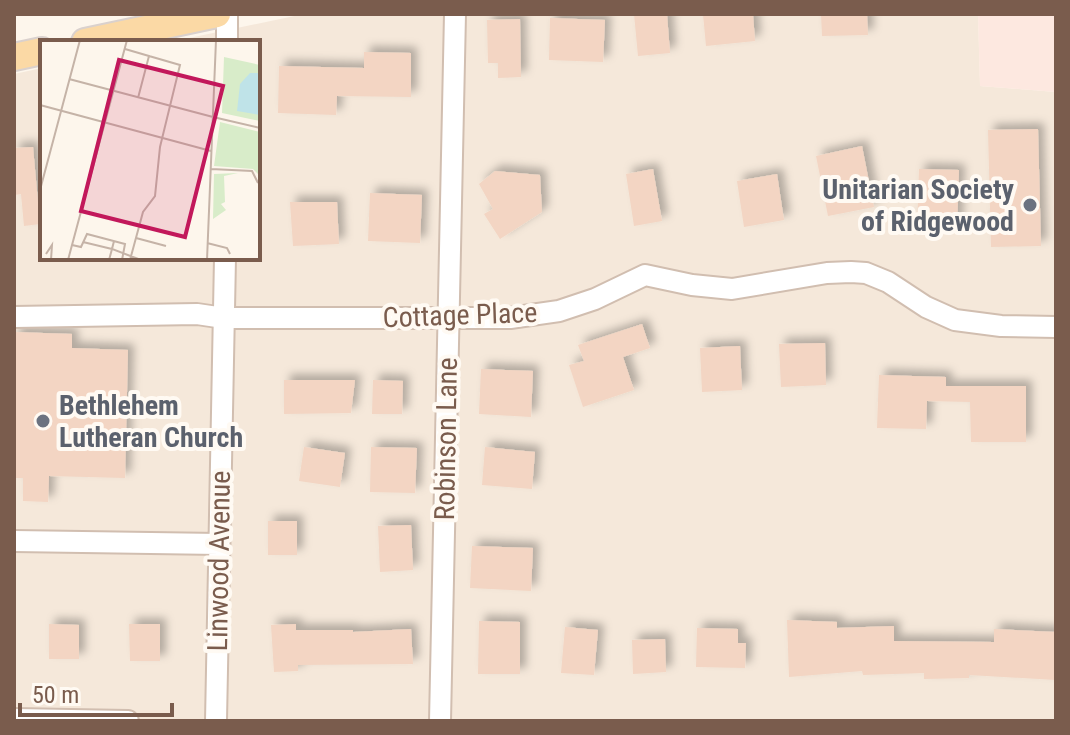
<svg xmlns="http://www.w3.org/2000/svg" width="1070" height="735" viewBox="0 0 1070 735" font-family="'Roboto Condensed',sans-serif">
<defs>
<filter id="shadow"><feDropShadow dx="6" dy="-6" stdDeviation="4" flood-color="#0004"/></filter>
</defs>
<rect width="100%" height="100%" fill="#fdf6ec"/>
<path fill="#f5e8da" d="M304,14H978L980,86L1056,92V721H14V74L42,68V258H258V42H170Z"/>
<path fill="#fde8e0" d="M978,14H1056V92L980,86Z"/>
<path fill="#f3d5c3" filter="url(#shadow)" d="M634,14H667L670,53L638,56Z
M703,14H753L755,41L706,46Z
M821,14H867L868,35L822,36Z
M550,18L605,20L603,62L549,60Z
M520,19L521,77L498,78V63H488L487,20Z
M364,52L411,53V97L337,96L336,115L278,113L279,66L364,68Z
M1038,129L1041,246L991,247L988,130Z
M862,146L874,207L828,216L816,156Z
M33,147L40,224L24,226L21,194L14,195V148Z
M653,169L662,221L634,226L626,174Z
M919,169L959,170L957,230L917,229Z
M495,171L540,175L542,212L500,239L484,214L493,209L479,184Z
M777,174L784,220L744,227L737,181Z
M370,193L422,195L420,243L368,241Z
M290,202H337L339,244L293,246Z
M642,324L650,348L623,357L634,390L583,407L569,365L584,361L578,345Z
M14,332L72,334V348L128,350L125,478L49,476L48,502L23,501V478H14Z
M825,343L826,385L781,387L779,344Z
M740,346L742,390L702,392L700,348Z
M481,369L533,371L531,417L479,414Z
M879,375L946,377V386H1026V442H971L970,402L927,401L926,429L877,428Z
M284,380H355L351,413L284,414Z
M373,380L403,381L402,414H372Z
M304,447L345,453L340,487L299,481Z
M371,447L417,448L415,493L370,492Z
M485,447L535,452L532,489L482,485Z
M268,521H297V555H268Z
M411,525L413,570L380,572L378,526Z
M472,546L533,548L531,591L470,588Z
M787,620L837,622V628L894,626V641L994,642V629L1056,632V680L969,675V678L924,679V673L863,675L862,671L789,677Z
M479,621L520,622V674H478Z
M49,624L79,625V659H49Z
M129,624H160V661H130Z
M296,624V630H353V632L411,629L413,664L298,665V671L274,672L271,625Z
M565,627L598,630L594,675L561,673Z
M697,628L738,629V643H746L745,668L696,667Z
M665,639L666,672L633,674L632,640Z"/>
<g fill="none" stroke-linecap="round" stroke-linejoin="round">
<g stroke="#d1beb0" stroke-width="24">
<path id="minor" d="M227,42V14
M14,317L197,314L224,318H510L559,311L595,299L645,275L692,285L732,289L827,273L851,272L866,273L888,282L926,307L955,320L1001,326L1056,327
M14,541L219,544
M14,719L128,721
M216,721L225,258
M440,721L455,14"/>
</g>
<g stroke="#dad1cd" stroke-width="30">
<path id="major" d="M85,42L217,14
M14,57L42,51"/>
</g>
<use href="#minor" stroke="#fff" stroke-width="20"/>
<use href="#major" stroke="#fbd9a5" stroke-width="26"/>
</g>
<g fill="#6b7280" stroke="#fffaf3" stroke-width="3">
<circle cx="1030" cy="205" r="8"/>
<circle cx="43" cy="421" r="8"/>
</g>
<g text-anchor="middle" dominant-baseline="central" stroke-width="8" stroke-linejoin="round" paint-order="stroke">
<g font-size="28" font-weight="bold" fill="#5b616d" stroke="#fffaf3" text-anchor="end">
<text x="1014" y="189">Unitarian Society<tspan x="1014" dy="32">of Ridgewood</tspan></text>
<text x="59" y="405" text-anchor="start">Bethlehem<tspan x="59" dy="32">Lutheran Church</tspan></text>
</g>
<g font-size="28" fill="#7a5c4d" stroke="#fffaf3">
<text transform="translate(460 315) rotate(-2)">Cottage Place</text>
<text transform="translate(446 439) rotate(-89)">Robinson Lane</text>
<text transform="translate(219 561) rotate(-89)">Linwood Avenue</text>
</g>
</g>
<g transform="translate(40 40)">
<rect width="220" height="220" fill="#fdf6ec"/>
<path d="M184,17L220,25V81L182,73ZM180,82L220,92V136L213,129L174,126ZM198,133L184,136L185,162L181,164L186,170L173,179L174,134Z" fill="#d8ecc9"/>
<path d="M210,33H220V75L197,71L200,44Z" fill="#bfe3e8"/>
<path fill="none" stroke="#c5b3a7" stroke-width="2" d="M85,9L109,16L98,58M29,39L173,77M0,65L171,111M173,77L220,88M171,129L212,131L218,143M0,150L40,0M96,198L126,206M74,201L72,209L101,220M43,202L72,209L69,220M167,203L187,208L190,214M32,205L41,207L47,194L85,204L82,220M6,214L12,205L11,220M28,220L87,0M90,220L103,172L115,156L120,107L140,25L109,16M167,220L176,0"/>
<path fill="#c2185b" fill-opacity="0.15" stroke="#c2185b" stroke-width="4" d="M79,20L183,46L145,197L41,171Z"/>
<rect width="220" height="220" fill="none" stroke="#7a5c4d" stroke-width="4"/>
</g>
<rect width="1070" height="735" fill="none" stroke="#7a5c4d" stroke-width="32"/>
<path d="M20 703v12h152v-12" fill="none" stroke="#7a5c4d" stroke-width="4"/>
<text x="32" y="703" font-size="24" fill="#7a5c4d" stroke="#fffaf3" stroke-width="6" paint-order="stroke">50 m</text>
</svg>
